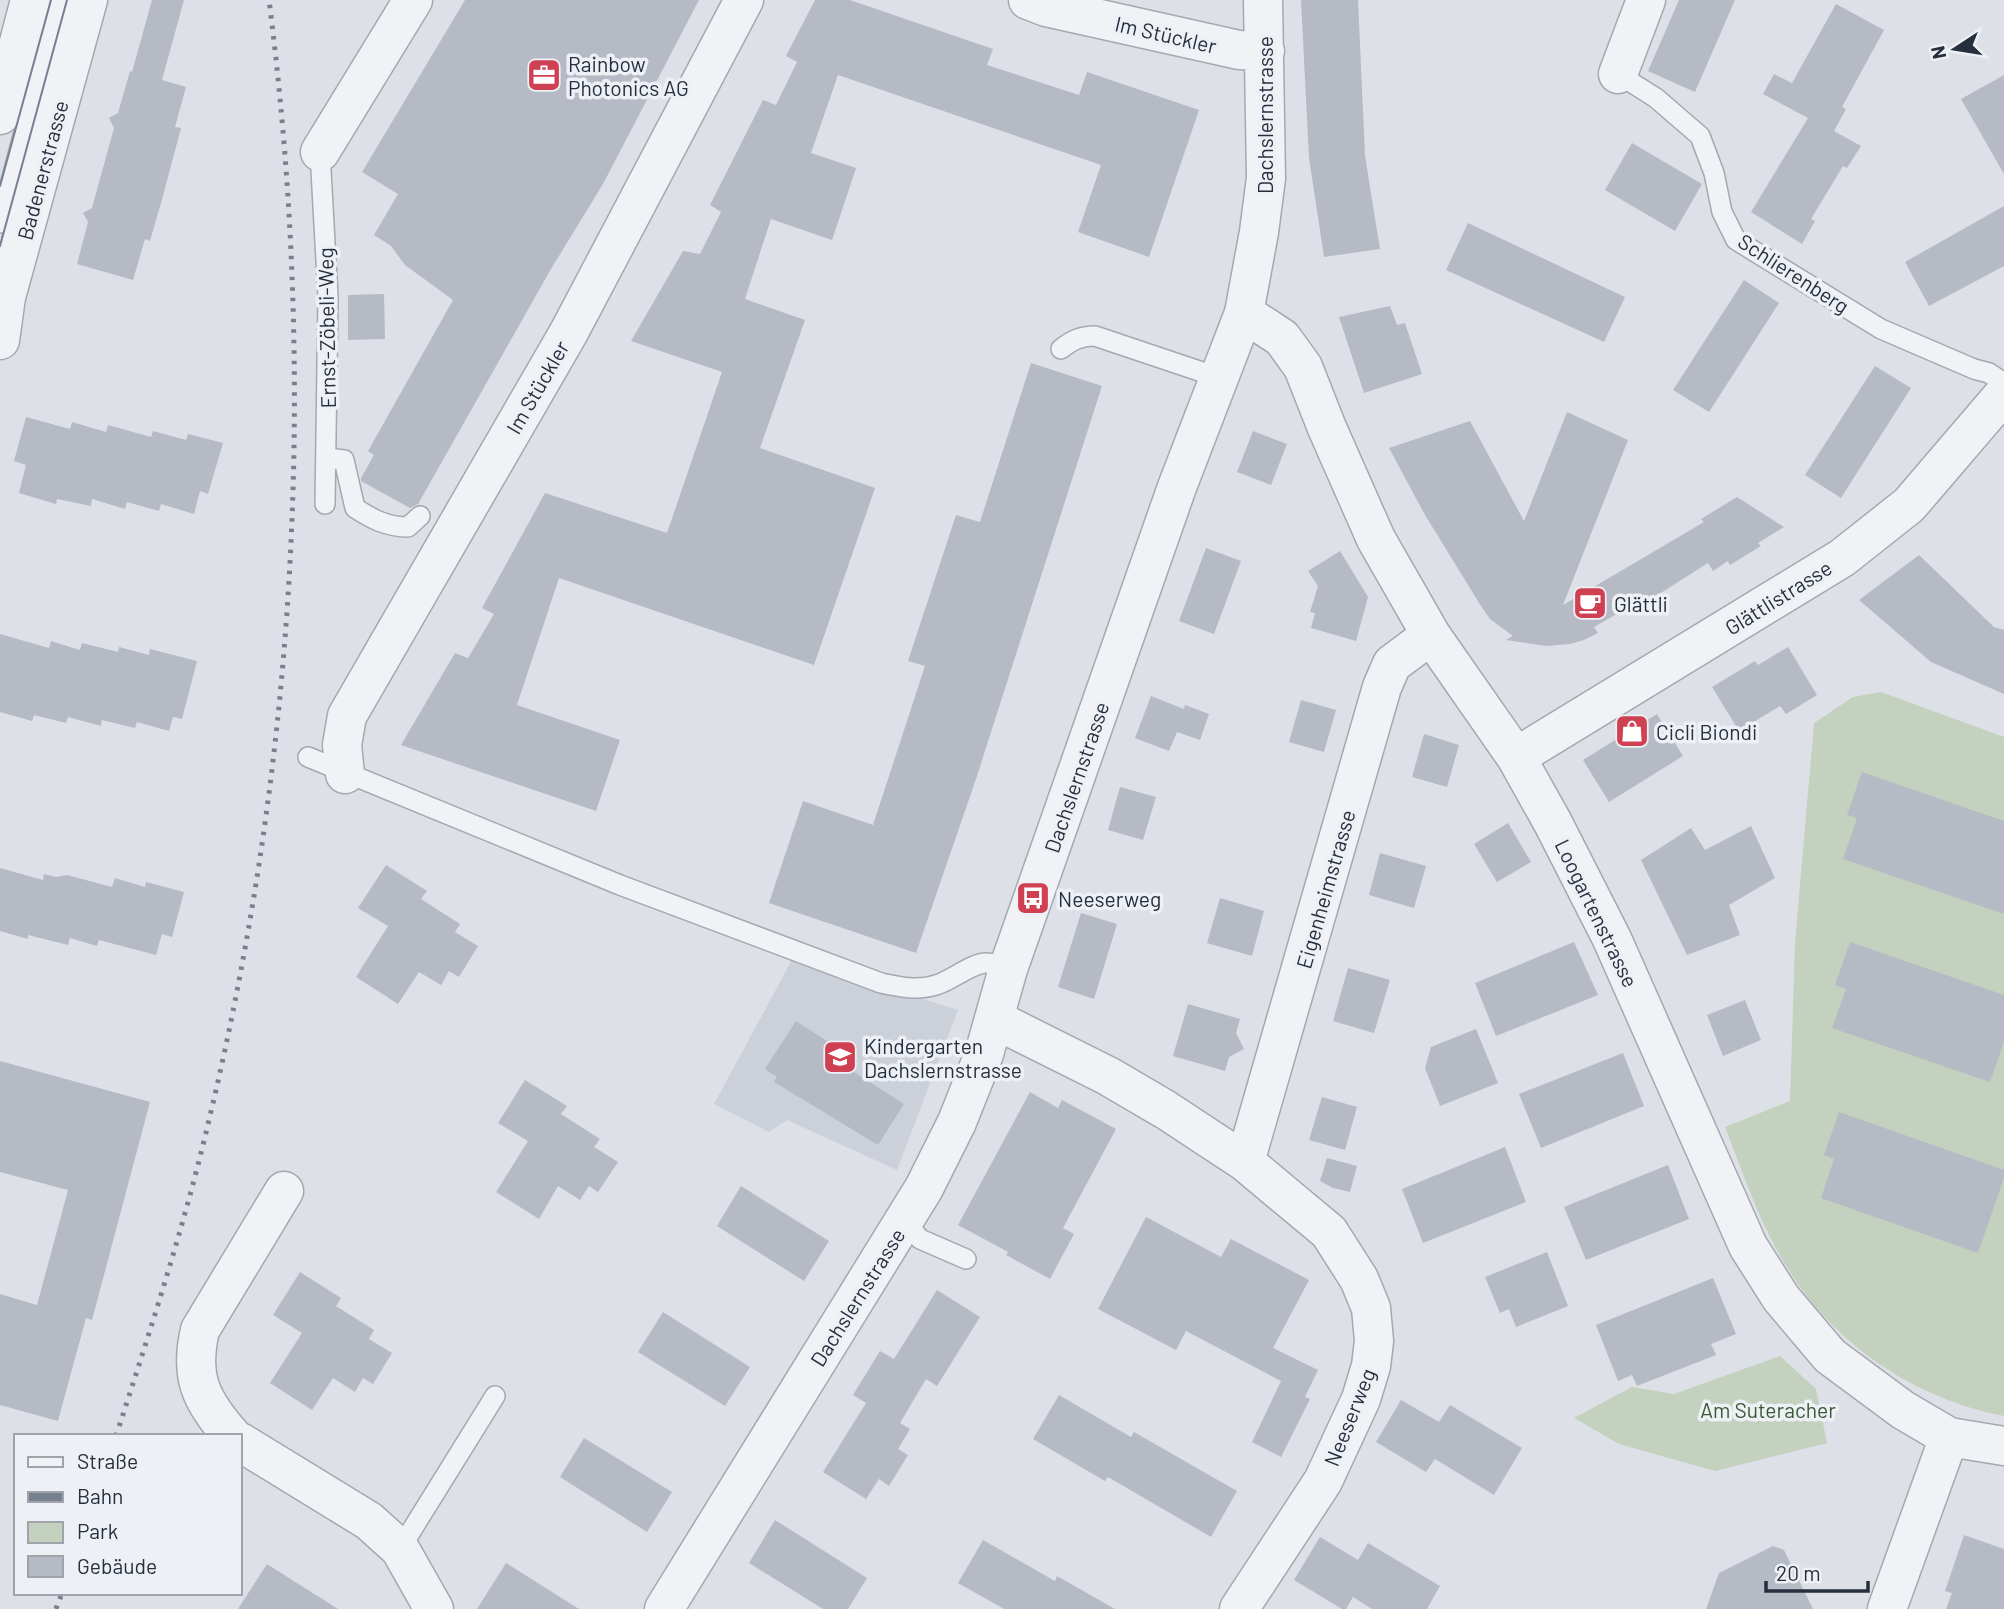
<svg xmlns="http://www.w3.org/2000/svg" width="2004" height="1609" viewBox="0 0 2004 1609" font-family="Barlow,sans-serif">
<rect width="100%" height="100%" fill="#dde1e7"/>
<path fill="#ccd0d9" d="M793,958L958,1010L897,1170L787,1120L769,1132L714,1104Z"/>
<path fill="#c3d1be" d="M1881,692L2004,737V1416C1914,1399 1832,1343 1785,1264C1759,1222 1743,1173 1725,1127L1790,1101L1795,943L1814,723L1853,697Z
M1780,1356L1816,1389L1827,1443L1715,1471L1619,1444L1574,1418L1632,1387L1674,1394Z"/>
<path fill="#b5bac4" d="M152,0H184L162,80L186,87L175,127L181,128L161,203L150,241L145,239L133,280L77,264L88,222L83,213L92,208L114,128L109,118L118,113L130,71L132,72Z
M465,0H699L603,184L551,269L418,504L410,508L361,481V478L374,455L368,451L453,300L405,265L391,246L374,235L398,194L362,172Z
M815,0H850L993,49L987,65L1079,95L1087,72L1199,110L1149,257L1078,232L1101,165L838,75L811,153L856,168L832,240L771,219L745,299L805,320L760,448L875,488L814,665L559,578L517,705L620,740L596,811L401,745L455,653L468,658L494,614L482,608L545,493L667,533L722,372L631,341L683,251L700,254L721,212L710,205L763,100L776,105L797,62L786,56Z
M1301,0H1358L1365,156L1380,249L1324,257L1309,158Z
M1679,0H1735L1695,92L1648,71Z
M1836,4L1884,30L1842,107L1846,109L1834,131L1861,146L1847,168L1843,166L1811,219L1815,221L1802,244L1751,212L1808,118L1763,94L1774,74L1792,83Z
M2004,75V174L1961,99Z
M1632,143L1702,184L1675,231L1605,190Z
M2004,206V266L1929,306L1905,262Z
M1468,223L1625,297L1604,342L1446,270Z
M1744,280L1779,303L1709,412L1673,390Z
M384,294L385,339L348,340V295Z
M1390,306L1397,325L1405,323L1422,374L1364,393L1339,317Z
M1031,363L1102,386L976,779L916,953L769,903L803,801L873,825L925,666L908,661L956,515L980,522Z
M1875,366L1911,388L1841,498L1805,475Z
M1567,412L1628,440L1563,605L1704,522L1701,519L1737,497L1784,527L1758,543L1761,546L1730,565L1728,561L1713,571L1708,563L1645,603L1643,599L1594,627L1598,633L1584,640L1570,644L1547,646L1506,640L1513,636L1490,619L1481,606L1425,515L1389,448L1470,421L1524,521Z
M26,417L70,429L72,422L106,432L108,425L151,437L153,431L186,440L188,434L223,443L208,494L200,491L194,514L161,504L159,511L127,502L125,509L92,499L91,506L57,499L56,504L19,493L26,465L14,461Z
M1253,431L1287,444L1271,485L1237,472Z
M1206,548L1241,561L1214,634L1179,621Z
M1340,551L1368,597L1356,641L1311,628L1315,613L1310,612L1318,586L1308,571Z
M1919,555L1994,627L2004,630V694L1931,662L1859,600Z
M0,634L49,648L51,641L80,650L82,643L118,652L119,647L149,655L150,649L197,661L182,719L173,717L169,731L137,722L135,728L102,720L101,726L68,717L66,723L34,715L32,721L0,712Z
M1788,647L1817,695L1786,714L1780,706L1739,731L1712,687L1755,661L1758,665Z
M1151,696L1184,709L1185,705L1209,714L1200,740L1177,732L1169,751L1135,738Z
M1301,700L1336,710L1324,752L1289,742Z
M1657,714L1683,756L1609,802L1583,760Z
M1424,734L1459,745L1447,787L1412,777Z
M1862,772L2004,821V914L1843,859L1857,818L1847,815Z
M1120,787L1156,797L1143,840L1108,830Z
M1508,823L1531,862L1497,882L1474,844Z
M1751,826L1775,878L1729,905L1740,935L1687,955L1641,860L1691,828L1705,850Z
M1380,853L1426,866L1414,908L1369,895Z
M386,865L427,891L421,899L460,924L455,932L478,946L459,977L449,971L441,985L419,972L398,1004L356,977L388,926L358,908Z
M0,868L43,880L44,874L56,877L67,875L112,887L115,878L145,887L146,882L184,892L172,937L162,934L156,955L99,940L97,946L70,938L68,945L28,935V939L0,931Z
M1220,898L1264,911L1252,956L1207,943Z
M1081,913L1117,924L1094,999L1058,987Z
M1574,942L1598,995L1496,1036L1475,983Z
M1850,942L2004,995V1042L1990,1082L1832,1028L1846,989L1835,985Z
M1348,968L1390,980L1374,1033L1333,1021Z
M1745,1000L1761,1040L1723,1056L1707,1015Z
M1188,1004L1240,1019L1236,1033L1244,1049L1229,1057L1225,1071L1173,1056Z
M796,1021L841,1050L835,1060L904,1104L878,1145L774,1082L777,1077L765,1069Z
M1476,1029L1498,1083L1440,1106L1425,1068L1431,1047Z
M1623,1053L1644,1106L1541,1148L1519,1094Z
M0,1061L150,1102L92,1320L86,1318L58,1421L0,1405V1294L37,1305L68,1190L0,1172Z
M525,1080L567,1106L561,1114L600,1139L594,1147L618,1162L598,1192L589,1186L580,1200L558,1186L539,1219L496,1192L528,1141L498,1123Z
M1030,1092L1058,1108L1062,1100L1116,1129L1063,1228L1074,1234L1050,1279L1006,1255L1008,1252L958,1225Z
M1322,1097L1357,1107L1345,1150L1309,1140Z
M1839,1112L2004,1170V1178L1978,1253L1821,1198L1834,1159L1824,1155Z
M1505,1147L1526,1202L1423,1243L1402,1189Z
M1327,1158L1357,1166L1350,1192L1333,1188L1320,1181Z
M1668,1165L1689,1219L1586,1260L1564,1207Z
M741,1186L829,1241L804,1281L717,1226Z
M1146,1217L1221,1257L1231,1239L1309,1280L1273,1348L1318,1370L1305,1397L1310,1399L1281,1457L1252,1442L1281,1381L1186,1331L1176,1350L1098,1309Z
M1547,1252L1568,1306L1516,1327L1509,1309L1500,1313L1485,1277Z
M300,1272L341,1298L336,1306L374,1330L369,1339L392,1353L373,1384L363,1378L355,1392L333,1378L312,1410L270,1383L302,1333L273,1315Z
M1713,1278L1736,1334L1711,1344L1716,1355L1637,1386L1632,1375L1618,1381L1596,1325Z
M937,1290L980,1317L937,1386L926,1379L900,1423L910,1429L898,1449L908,1455L889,1486L879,1479L866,1499L823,1472L866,1403L853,1395L880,1351L894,1359Z
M663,1312L750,1367L725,1406L638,1352Z
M1059,1395L1131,1437L1134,1432L1237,1491L1211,1537L1108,1477L1105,1481L1033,1439Z
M1401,1400L1439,1422L1450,1405L1522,1448L1494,1495L1435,1459L1426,1472L1376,1442Z
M584,1438L672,1492L647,1532L560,1477Z
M775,1520L867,1578L848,1609H823L749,1563Z
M1964,1535L2004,1549V1609H1946L1952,1593L1945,1591Z
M1320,1537L1358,1560L1368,1543L1440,1586L1427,1609H1372L1353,1597L1346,1609H1342L1294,1580Z
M983,1540L1055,1581L1057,1576L1115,1609H1004L958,1583Z
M1773,1546L1784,1550L1813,1609H1706L1719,1573Z
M506,1563L579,1609H477Z
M267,1564L338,1609H238Z"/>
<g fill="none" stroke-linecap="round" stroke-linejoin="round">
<g stroke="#a3a8b1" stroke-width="22">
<path id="service" d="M1618,74L1656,98L1700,136L1714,173L1722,212L1736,240L1881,329L1974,369L1989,373L2004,383
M320,152L328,297L325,504
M0,223L59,0
M1061,349C1072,340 1081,336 1095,336L1220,378
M326,458L344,460L355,508C372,519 387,527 408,527L420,516
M308,757L620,885L881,983C900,987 917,991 936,985C951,981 973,962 987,963C993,963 1002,967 1008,969
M904,1220L920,1239L966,1259
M400,1549L495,1396"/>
</g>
<g stroke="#a3a8b1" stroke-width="41">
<path id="minor" d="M1028,0L1046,7L1239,50L1265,51
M1618,74L1646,0
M320,152L413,0
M1244,313L1282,338L1303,367L1327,428L1376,539L1431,635L1516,757L1553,823L1612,939L1748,1246L1781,1298L1830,1356L1903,1410L1949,1437L2004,1446
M1516,757L1842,558L1909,505L2004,394
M345,774L342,745L347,716L569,332L744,0
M994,1019L1108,1076L1166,1110L1245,1162L1329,1232L1359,1279L1371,1308L1374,1341L1371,1366L1361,1399L1323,1481L1239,1609
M1245,1162L1382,687L1392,664L1431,635
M232,1436C201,1401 189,1377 200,1330L284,1191
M240,1442L369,1521L400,1549L434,1609
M664,1609L924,1188L957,1122L984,1054L1008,969L1033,898L1177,487L1244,313L1259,232L1266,178L1263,0
M1887,1609L1949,1437"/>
</g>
<g stroke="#a3a8b1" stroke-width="41">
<path id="tertiary" d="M0,115L30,0
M0,340L6,297L88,0"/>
</g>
<use href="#service" stroke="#f0f2f6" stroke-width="19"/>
<use href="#minor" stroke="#f0f2f6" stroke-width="38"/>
<use href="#tertiary" stroke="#f0f2f6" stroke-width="38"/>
<path stroke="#778091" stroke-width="2" d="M0,186L51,0
M0,246L67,0"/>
<path stroke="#778091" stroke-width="5" stroke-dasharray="3.5 7" stroke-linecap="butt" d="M116,1436C150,1331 184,1227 209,1120C297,752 317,375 269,0
M56,1609L62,1593"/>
</g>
<defs>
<g id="office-square" transform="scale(1.75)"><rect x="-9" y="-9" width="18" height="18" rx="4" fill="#cf4052" stroke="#edf0f5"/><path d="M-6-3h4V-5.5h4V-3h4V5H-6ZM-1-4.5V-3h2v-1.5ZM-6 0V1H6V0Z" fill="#fff"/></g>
<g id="cafe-square" transform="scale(1.75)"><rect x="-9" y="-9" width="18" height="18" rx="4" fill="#cf4052" stroke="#edf0f5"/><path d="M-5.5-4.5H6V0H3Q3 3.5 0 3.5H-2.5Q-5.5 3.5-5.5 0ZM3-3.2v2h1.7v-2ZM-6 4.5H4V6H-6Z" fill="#fff"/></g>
<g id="shop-square" transform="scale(1.75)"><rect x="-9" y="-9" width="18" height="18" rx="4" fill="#cf4052" stroke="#edf0f5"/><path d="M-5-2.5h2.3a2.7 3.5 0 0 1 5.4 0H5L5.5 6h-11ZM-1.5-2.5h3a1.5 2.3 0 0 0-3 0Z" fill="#fff"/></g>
<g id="bus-square" transform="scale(1.75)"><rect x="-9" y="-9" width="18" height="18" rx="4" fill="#cf4052" stroke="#edf0f5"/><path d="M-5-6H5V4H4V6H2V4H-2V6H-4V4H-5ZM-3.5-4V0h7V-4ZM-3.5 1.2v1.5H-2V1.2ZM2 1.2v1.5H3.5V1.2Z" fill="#fff"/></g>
<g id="school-square" transform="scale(1.75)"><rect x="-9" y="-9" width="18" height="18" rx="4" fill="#cf4052" stroke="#edf0f5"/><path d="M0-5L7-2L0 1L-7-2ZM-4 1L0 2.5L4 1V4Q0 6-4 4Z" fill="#fff"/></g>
</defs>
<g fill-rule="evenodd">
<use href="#office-square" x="544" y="75"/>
<use href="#cafe-square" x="1590" y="603"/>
<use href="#shop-square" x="1632" y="731"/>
<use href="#bus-square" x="1033" y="898"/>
<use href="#school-square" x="840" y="1057"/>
</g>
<g text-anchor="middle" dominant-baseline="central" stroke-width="7" stroke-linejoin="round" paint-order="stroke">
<g font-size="21" fill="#272f3e" stroke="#edf0f5">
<text transform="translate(1166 34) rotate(13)">Im Stückler</text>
<text transform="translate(1264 115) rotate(-90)">Dachslernstrasse</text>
<text transform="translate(42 170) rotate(-75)">Badenerstrasse</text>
<text transform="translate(1794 273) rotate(33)">Schlierenberg</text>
<text transform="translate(326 328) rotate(-91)">Ernst-Zöbeli-Weg</text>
<text transform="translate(537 387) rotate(-60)">Im Stückler</text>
<text transform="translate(1778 597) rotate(-32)">Glättlistrasse</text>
<text transform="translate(1076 777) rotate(-71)">Dachslernstrasse</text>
<text transform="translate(1325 889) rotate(-74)">Eigenheimstrasse</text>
<text transform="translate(1597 913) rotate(64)">Loogartenstrasse</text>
<text transform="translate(857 1297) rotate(-58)">Dachslernstrasse</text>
<text transform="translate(1349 1417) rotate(-68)">Neeserweg</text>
</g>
<g font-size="21" fill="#272f3e" stroke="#edf0f5" text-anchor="start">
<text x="568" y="63">Rainbow<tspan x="568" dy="24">Photonics AG</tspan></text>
<text x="1614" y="603">Glättli</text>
<text x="1656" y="731">Cicli Biondi</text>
<text x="1058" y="898">Neeserweg</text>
<text x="864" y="1045">Kindergarten<tspan x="864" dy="24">Dachslernstrasse</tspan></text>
</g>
<g font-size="21" fill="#3a5a34" stroke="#edf0f5">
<text x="1768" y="1409">Am Suteracher</text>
</g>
</g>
<rect x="14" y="1434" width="228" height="161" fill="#edf0f5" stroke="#9ea3ac" stroke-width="2"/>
<rect x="28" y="1457" width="35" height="10" fill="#f0f2f6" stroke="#9ea3ac" stroke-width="2"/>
<text x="77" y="1469" font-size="21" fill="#272f3e">Straße</text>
<rect x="28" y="1492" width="35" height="10" fill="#778091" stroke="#9ea3ac" stroke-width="2"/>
<text x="77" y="1504" font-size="21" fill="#272f3e">Bahn</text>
<rect x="28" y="1522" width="35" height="21" fill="#c3d1be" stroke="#9ea3ac" stroke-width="2"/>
<text x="77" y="1539" font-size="21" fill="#272f3e">Park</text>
<rect x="28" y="1556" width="35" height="21" fill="#b5bac4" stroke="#9ea3ac" stroke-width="2"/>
<text x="77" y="1574" font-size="21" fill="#272f3e">Gebäude</text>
<g transform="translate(1955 49) rotate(258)" stroke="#edf0f5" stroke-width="5" paint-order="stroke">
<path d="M0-5L12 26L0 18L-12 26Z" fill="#272f3e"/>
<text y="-10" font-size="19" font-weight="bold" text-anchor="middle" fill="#272f3e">N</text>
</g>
<path d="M1766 1581v10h102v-10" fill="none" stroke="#272f3e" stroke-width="3.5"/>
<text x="1776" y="1581" font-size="21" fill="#272f3e" stroke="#edf0f5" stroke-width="5" paint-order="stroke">20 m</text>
</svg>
